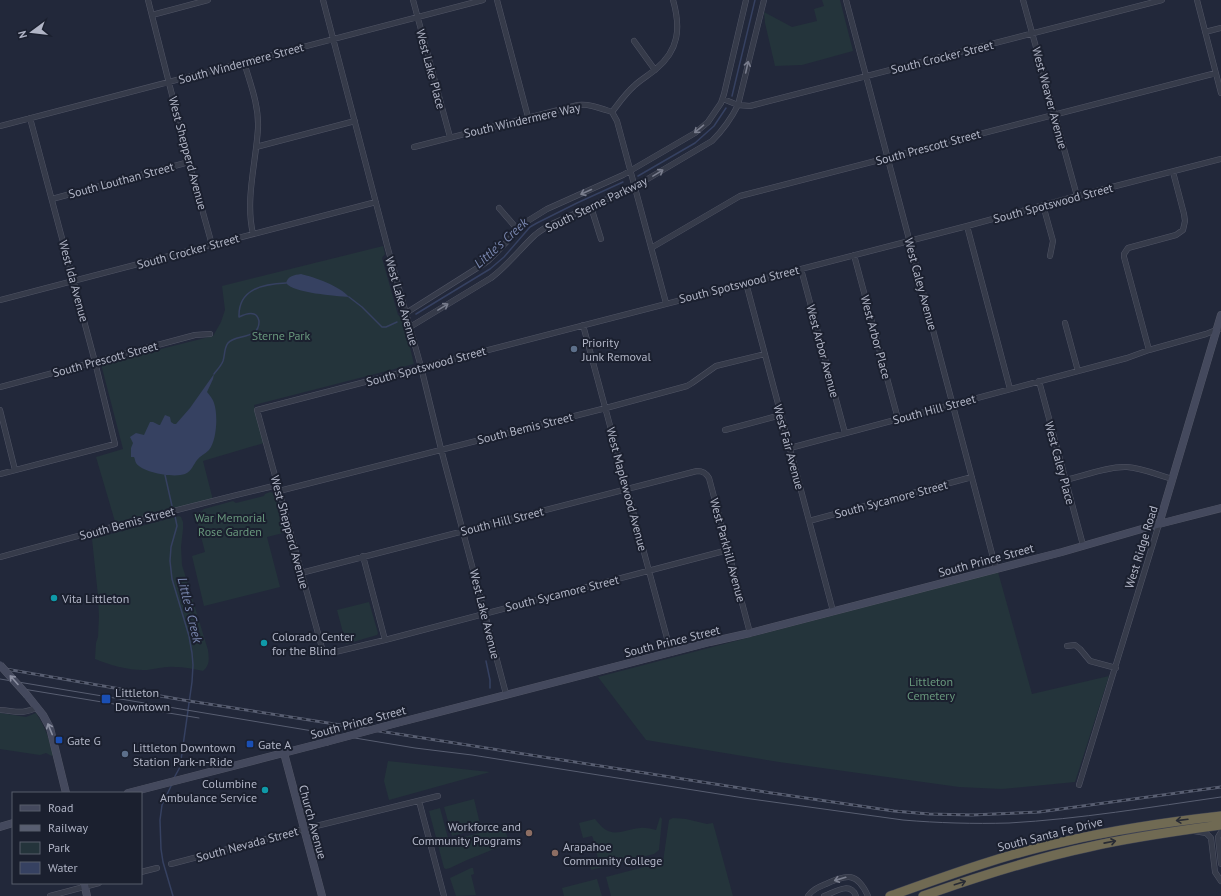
<svg xmlns="http://www.w3.org/2000/svg" width="1221" height="896" viewBox="0 0 1221 896" font-family="'PT Sans',sans-serif">
<rect width="100%" height="100%" fill="#22283a"/>
<path fill="#24343b" d="M822,0H840L853,51L802,65L775,66L765,23L764,12L792,27L817,21L814,9L824,6Z
M383,246L385,254L382,258L398,315L403,318L414,364L254,405L264,443L203,461L213,500L116,525L96,457L123,449L101,364L213,336L221,322L225,310L222,286Z
M270,492L274,493L277,496L287,532L267,537L280,587L204,606L192,556L205,552L195,513L202,511L204,509L233,501L236,503L264,496L265,494Z
M179,516L181,517L183,522V529L181,547L182,565L208,650C209,659 210,665 203,671C194,669 184,667 175,667C165,666 157,669 147,670C131,671 109,665 95,659L96,643L98,637L99,616L98,596L92,539Z
M998,572L1032,694L1109,676L1075,782L1002,789L959,787L779,762L646,740L598,677Z
M369,602L378,633L377,635L346,644L337,610Z
M0,713L26,717L36,713C45,727 49,738 53,754L52,756L46,753L40,755L0,749Z
M388,761L490,772L389,800L384,781Z
M474,799L481,828L452,836L444,807Z
M440,808L449,842L452,840L503,827L509,840V843L467,860L450,868L446,869L444,868L429,811Z
M660,817L662,819L659,850L654,854L591,870L590,864L599,862L593,838L592,836L583,838L579,823L595,819C611,840 618,831 640,828C645,827 651,829 656,830Z
M673,818L686,819L707,824L713,823L733,896H611L606,877L663,862L669,820Z
M471,868H473L474,874L471,875L476,895L456,896L450,878Z
M597,879L602,896H564L562,888Z"/>
<path fill="#364161" d="M301,274C314,277 340,286 349,297C336,296 293,293 286,283C288,276 294,275 301,274Z
M214,374L213,379L207,392C210,396 213,399 214,403C218,414 217,440 209,450C205,454 200,456 197,460C193,465 192,471 185,474C174,478 143,473 136,463C135,461 135,459 134,457H131V448L133,443L130,437L136,433L144,435L150,422H153L159,425H160L165,415L170,417L171,422L174,424H176L190,408Z"/>
<g fill="none" stroke-linecap="round" stroke-linejoin="round">
<path stroke="#364161" stroke-width="1.5" d="M732,96L755,0
M638,176L695,143L714,126L726,108
M349,297L362,307L382,327H386L397,322
M416,314L490,269L504,257L530,227L537,223L577,203L623,182
M214,374C217,370 221,366 223,361C225,355 224,348 228,343C235,334 260,340 259,321C258,317 257,315 254,314C249,312 243,315 239,317C238,289 263,284 286,283
M165,475L172,506
M486,661L490,680V688
M174,778L180,767L192,682L193,665L192,653L189,636L172,579L170,561L171,547L177,526L175,516
M172,784L162,805L160,820L161,849L163,862L173,896"/>
<g stroke="#515565" stroke-width="6">
<path id="street" d="M148,0L189,162L212,245
M323,0L388,249L421,367L441,449L506,694
M413,0L450,137
M497,0L528,117
M846,0L996,569
M1023,0L1077,196
M1197,0L1221,93
M152,15L208,0
M1205,32L1221,28
M634,41L655,70
M244,62C250,83 259,105 258,128C256,163 245,199 253,234
M723,99L738,105L750,106L1162,0
M612,112L617,121L666,303
M612,112C619,103 625,94 634,86C640,80 649,75 656,69C679,50 681,28 673,0
M0,126L483,0
M256,147L355,121
M414,147L578,105C590,104 600,108 612,112
M52,199L189,162
M1043,205L1053,241L1050,256
M591,207L601,239
M499,208L518,230
M967,226L1010,389
M651,248L740,196L1216,73
M854,255L898,419
M801,269L845,433
M746,283L833,611
M0,300L376,202
M406,313L482,265L489,260L526,222L547,209L623,175L695,133L708,122L721,103L724,94L746,0
M1065,323L1078,371
M583,325L671,653
M410,327L491,278C508,265 520,249 535,235C541,230 548,226 554,223L634,187L712,141C723,130 731,119 738,105L764,0
M1149,350L1124,257V254L1128,248L1176,235L1183,230L1185,221L1184,214L1173,172
M1039,381L1083,545
M0,387L195,335L210,334
M0,410L15,470
M725,430L781,415
M790,448L1127,358L1149,350L1206,334L1221,328
M0,474L115,444L95,362L30,118
M1065,480C1084,476 1108,466 1127,467C1142,468 1158,475 1173,479
M279,491L606,408L687,386L692,383L716,366L765,354
M809,521L972,477
M728,550L385,640L331,653H326L322,648L257,410L967,226L1077,196L1221,159
M363,556L385,640
M0,557C92,532 184,507 278,485
M301,573L697,471C703,471 706,473 709,478L750,633
M1067,646L1075,645L1080,649L1090,661L1116,668
M0,710C15,711 24,715 37,707
M1079,785L1159,524
M419,801L444,896
M1194,831L1206,833L1211,838L1215,872L1221,881
M1221,832L1218,837L1221,864
M171,864L304,829L438,796
M141,872L157,868
M50,896L99,883
M808,896C813,889 819,887 826,884C847,874 857,872 868,896
M824,896C835,892 850,881 856,896"/>
</g>
<g stroke="#515565" stroke-width="8">
<path id="secondary" d="M1159,524L1221,315
M27,695L43,715L50,728L66,793
M397,723L710,642L750,633L1062,552L1159,524L1221,508
M284,753L322,896
M128,793L326,742
M0,827L13,823
M84,883L87,896"/>
</g>
<g stroke="#3e4252" stroke-width="10">
<path id="highway" d="M890,896C946,876 1003,855 1062,842C1114,830 1167,822 1221,816
M923,896C977,877 1032,859 1089,847C1132,837 1177,831 1221,825"/>
</g>
<use href="#street" stroke="#363b4a" stroke-width="5"/>
<use href="#secondary" stroke="#44495d" stroke-width="7"/>
<use href="#highway" stroke="#706a53" stroke-width="9"/>
<path stroke="#585e71" stroke-width="1" d="M0,679L415,748L472,755L744,798L903,820C938,823 974,824 1009,823C1080,819 1151,807 1221,797
M17,688L199,718"/>
<g stroke="#585e71" stroke-width="3">
<path id="rail" d="M0,668L189,701L765,792L894,811L929,814L972,815L1039,812L1221,787"/>
</g>
<use href="#rail" stroke="#1b202f" stroke-width="1.5" stroke-dasharray="4.5" stroke-linecap="butt"/>
<g stroke="#515565" stroke-width="8" stroke-linecap="butt">
<path id="secondary-bridge" d="M0,665L27,695
M326,742L397,723"/>
</g>
<use href="#secondary-bridge" stroke="#44495d" stroke-width="7"/>
</g>
<defs><path id="oneway-shaft" d="M-6 0H5M1.5-3L5.5 0L1.5 3" fill="none" stroke-width="1.6" stroke-linecap="round" stroke-linejoin="round"/></defs>
<g stroke="#7a7e8e">
<use href="#oneway-shaft" transform="translate(747 67) rotate(-77)"/>
<use href="#oneway-shaft" transform="translate(699 129) rotate(140)"/>
<use href="#oneway-shaft" transform="translate(658 173) rotate(-31)"/>
<use href="#oneway-shaft" transform="translate(586 192) rotate(156)"/>
<use href="#oneway-shaft" transform="translate(443 307) rotate(-31)"/>
<use href="#oneway-shaft" transform="translate(840 879) rotate(164)"/>
</g>
<g stroke="#8b8fa1">
<use href="#oneway-shaft" transform="translate(14 680) rotate(-132)"/>
<use href="#oneway-shaft" transform="translate(50 729) rotate(-112)"/>
</g>
<g stroke="#282b34">
<use href="#oneway-shaft" transform="translate(1182 820) rotate(173)"/>
<use href="#oneway-shaft" transform="translate(1110 842) rotate(-11)"/>
<use href="#oneway-shaft" transform="translate(960 883) rotate(-18)"/>
</g>
<g fill="#5c6f8a" stroke="#1b202f" stroke-width="1.5">
<circle cx="574" cy="349" r="4"/>
<circle cx="125" cy="754" r="4"/>
</g>
<g fill="#0f9aa8" stroke="#1b202f" stroke-width="1.5">
<circle cx="54" cy="598" r="4"/>
<circle cx="264" cy="643" r="4"/>
<circle cx="265" cy="790" r="4"/>
</g>
<g fill="#1a4fb4" stroke="#1b202f" stroke-width="1.5">
<rect x="101" y="694" width="10" height="10" rx="2"/>
<rect x="55" y="736" width="8" height="8" rx="2"/>
<rect x="246" y="740" width="8" height="8" rx="2"/>
</g>
<g fill="#8d6e63" stroke="#1b202f" stroke-width="1.5">
<circle cx="529" cy="833" r="4"/>
<circle cx="555" cy="853" r="4"/>
</g>
<g text-anchor="middle" dominant-baseline="central" stroke-width="4" stroke-linejoin="round" paint-order="stroke">
<g font-size="12" fill="#b1b5c6" stroke="#1b202f">
<text transform="translate(942 57) rotate(-14)">South Crocker Street</text>
<text transform="translate(241 63) rotate(-15)">South Windermere Street</text>
<text transform="translate(431 69) rotate(75)">West Lake Place</text>
<text transform="translate(1050 98) rotate(75)">West Weaver Avenue</text>
<text transform="translate(522 120) rotate(-13)">South Windermere Way</text>
<text transform="translate(928 147) rotate(-15)">South Prescott Street</text>
<text transform="translate(188 153) rotate(75)">West Shepperd Avenue</text>
<text transform="translate(121 180) rotate(-15)">South Louthan Street</text>
<text transform="translate(1053 203) rotate(-15)">South Spotswood Street</text>
<text transform="translate(596 204) rotate(-26)">South Sterne Parkway</text>
<text transform="translate(188 251) rotate(-15)">South Crocker Street</text>
<text transform="translate(74 281) rotate(75)">West Ida Avenue</text>
<text transform="translate(739 284) rotate(-14)">South Spotswood Street</text>
<text transform="translate(921 284) rotate(75)">West Caley Avenue</text>
<text transform="translate(402 301) rotate(74)">West Lake Avenue</text>
<text transform="translate(876 337) rotate(75)">West Arbor Place</text>
<text transform="translate(823 351) rotate(75)">West Arbor Avenue</text>
<text transform="translate(105 359) rotate(-15)">South Prescott Street</text>
<text transform="translate(426 366) rotate(-15)">South Spotswood Street</text>
<text transform="translate(934 409) rotate(-15)">South Hill Street</text>
<text transform="translate(525 428) rotate(-14)">South Bemis Street</text>
<text transform="translate(789 447) rotate(75)">West Fair Avenue</text>
<text transform="translate(1060 463) rotate(75)">West Caley Place</text>
<text transform="translate(627 489) rotate(75)">West Maplewood Avenue</text>
<text transform="translate(891 499) rotate(-15)">South Sycamore Street</text>
<text transform="translate(502 521) rotate(-14)">South Hill Street</text>
<text transform="translate(127 523) rotate(-15)">South Bemis Street</text>
<text transform="translate(290 532) rotate(75)">West Shepperd Avenue</text>
<text transform="translate(1141 547) rotate(-73)">West Ridge Road</text>
<text transform="translate(728 550) rotate(75)">West Parkhill Avenue</text>
<text transform="translate(986 560) rotate(-15)">South Prince Street</text>
<text transform="translate(562 593) rotate(-14)">South Sycamore Street</text>
<text transform="translate(485 614) rotate(76)">West Lake Avenue</text>
<text transform="translate(672 641) rotate(-14)">South Prince Street</text>
<text transform="translate(358 722) rotate(-15)">South Prince Street</text>
<text transform="translate(313 822) rotate(75)">Church Avenue</text>
<text transform="translate(1050 834) rotate(-14)">South Santa Fe Drive</text>
<text transform="translate(247 844) rotate(-15)">South Nevada Street</text>
</g>
<g font-size="12" fill="#68977c" stroke="#1b202f">
<text x="281" y="335">Sterne Park</text>
<text x="230" y="517">War Memorial<tspan x="230" dy="14">Rose Garden</tspan></text>
<text x="931" y="681">Littleton<tspan x="931" dy="14">Cemetery</tspan></text>
</g>
<g font-size="12" fill="#b1b5c6" stroke="#1b202f" text-anchor="start">
<text x="582" y="342">Priority<tspan x="582" dy="14">Junk Removal</tspan></text>
<text x="62" y="598">Vita Littleton</text>
<text x="272" y="636">Colorado Center<tspan x="272" dy="14">for the Blind</tspan></text>
<text x="115" y="692">Littleton<tspan x="115" dy="14">Downtown</tspan></text>
<text x="67" y="740">Gate G</text>
<text x="258" y="744">Gate A</text>
<text x="133" y="747">Littleton Downtown<tspan x="133" dy="14">Station Park-n-Ride</tspan></text>
<text x="257" y="783" text-anchor="end">Columbine<tspan x="257" dy="14">Ambulance Service</tspan></text>
<text x="521" y="826" text-anchor="end">Workforce and<tspan x="521" dy="14">Community Programs</tspan></text>
<text x="563" y="846">Arapahoe<tspan x="563" dy="14">Community College</tspan></text>
</g>
<g font-size="13" font-style="italic" fill="#7986ae" stroke="#1b202f">
<text transform="translate(501 243) rotate(-42)">Little's Creek</text>
<text transform="translate(190 610) rotate(76)">Little's Creek</text>
</g>
</g>
<rect x="12" y="792" width="130" height="92" fill="#1b202f" stroke="#575c6b"/>
<rect x="20" y="805" width="20" height="6" fill="#44495d" stroke="#575c6b"/>
<text x="48" y="812" font-size="12" fill="#b1b5c6">Road</text>
<rect x="20" y="825" width="20" height="6" fill="#585e71" stroke="#575c6b"/>
<text x="48" y="832" font-size="12" fill="#b1b5c6">Railway</text>
<rect x="20" y="842" width="20" height="12" fill="#24343b" stroke="#575c6b"/>
<text x="48" y="852" font-size="12" fill="#b1b5c6">Park</text>
<rect x="20" y="862" width="20" height="12" fill="#364161" stroke="#575c6b"/>
<text x="48" y="872" font-size="12" fill="#b1b5c6">Water</text>
<g transform="translate(32 32) rotate(255)" stroke="#1b202f" stroke-width="3" paint-order="stroke">
<path d="M0-3L7 15L0 10L-7 15Z" fill="#b1b5c6"/>
<text y="-6" font-size="11" font-weight="bold" text-anchor="middle" fill="#b1b5c6">N</text>
</g>
</svg>
